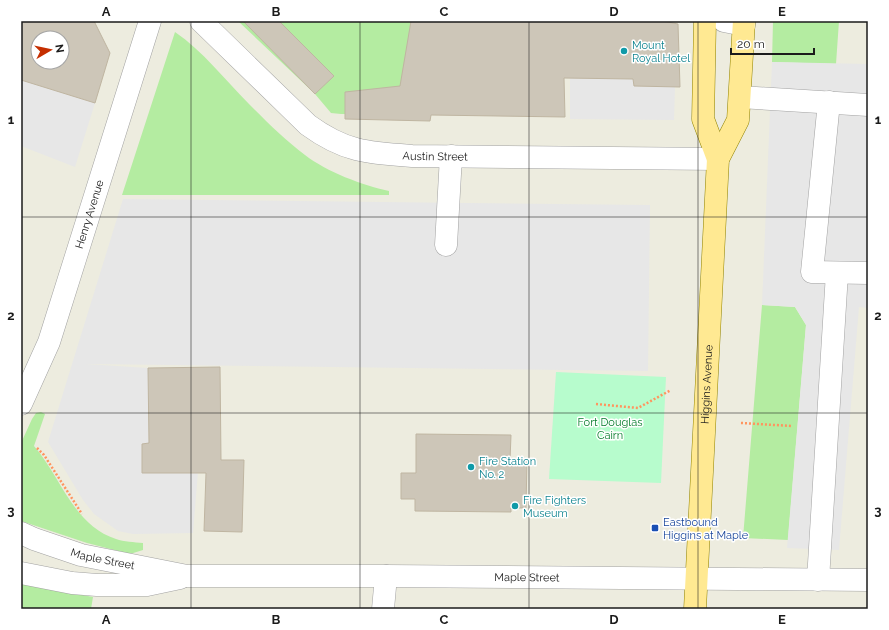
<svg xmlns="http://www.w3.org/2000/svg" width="889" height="630" viewBox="0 0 889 630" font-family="Raleway,sans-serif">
<rect width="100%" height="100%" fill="#edecdf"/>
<path fill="#b4eca1" d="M238,21H459L437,115L341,114L331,113L315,94Z
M773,21H839L836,64L772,62Z
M175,32C203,51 225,80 249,104C267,122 285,140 305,155C327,172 362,185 389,191V195H122Z
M762,305L795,307L806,325L788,540L743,538Z
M41,412L45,414L34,446C61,477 73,525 116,539C124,542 134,542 143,543V550L130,554L87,543L21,521V443L32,419L36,413Z
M21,583L93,597L91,609H21Z"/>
<path fill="#b7fccd" d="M556,372L666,377L661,483L549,479Z"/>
<path fill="#e7e7e7" d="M772,62L868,64V308L859,307L839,550L787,548L806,325L795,307L762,305Z
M570,78L633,79L634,86L675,87L674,120L570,119Z
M21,80L95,103L75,167L21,146Z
M123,199L650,205L648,371L86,364L148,368L149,443L142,444V473L198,472L193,533L133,534L118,531L94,514L83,500L48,442Z"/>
<path fill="#cdc6b8" stroke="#bfb5a1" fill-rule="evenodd" d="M21,21H94L110,53L95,103L21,80ZM38,38H62V62H38Z
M243,21H279L334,76L315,94Z
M411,21H662L678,24L680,87L634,86L633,79L564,78L565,117L431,115L430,121L345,119V92L400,86Z
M220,367L221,460H244L242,532L204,531L206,473H142V444L149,443L148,368Z
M416,434L511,435L510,460H527L526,508H511V512L415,511V499H401V473H416Z"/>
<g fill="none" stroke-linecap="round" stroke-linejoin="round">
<g stroke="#a2a2a2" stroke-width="23">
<g id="minor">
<path id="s1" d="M201,21L308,125C345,152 368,153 412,156L718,159"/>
<path d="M724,21L744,25"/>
<path d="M740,97L868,105"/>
<path d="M829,102L812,272L868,273"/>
<path d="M446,245L451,156"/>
<path id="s2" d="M21,404L49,342L150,21"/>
<path id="s3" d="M21,533L34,539L81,555L187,576H386L868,580"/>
<path d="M21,573L72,583L97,585H147L180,578"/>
<path d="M818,580L837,273"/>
<path d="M383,609L386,576"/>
</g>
</g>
<g stroke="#918300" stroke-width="23">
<g id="major">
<path d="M705,21L703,119L718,159"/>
<path id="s4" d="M695,609L718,159L738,120L744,21"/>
</g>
</g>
<path stroke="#ff945e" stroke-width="2.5" stroke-dasharray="2 2" stroke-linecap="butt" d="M596,404L638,408L671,390
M741,423L792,426
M37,448L44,455L82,514"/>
<use href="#minor" stroke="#fff" stroke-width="22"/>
<use href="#major" stroke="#ffe992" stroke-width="22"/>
</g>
<path fill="none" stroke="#1b1b1b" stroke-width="1" stroke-opacity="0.55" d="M191,21V609M360,21V609M529,21V609M698,21V609M21,217H868M21,413H868"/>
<g fill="#0f9aa8" stroke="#fff" stroke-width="1.5">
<circle cx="624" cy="51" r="4"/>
<circle cx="471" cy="467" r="4"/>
<circle cx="515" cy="506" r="4"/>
</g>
<rect fill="#1a4fb4" stroke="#fff" stroke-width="1.5" x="651" y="524" width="8" height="8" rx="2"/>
<g text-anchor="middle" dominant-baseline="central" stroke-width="3" stroke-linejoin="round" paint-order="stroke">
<g font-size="11" fill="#0d838f" stroke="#fff" text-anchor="start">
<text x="632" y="45">Mount<tspan x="632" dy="13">Royal Hotel</tspan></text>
<text x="479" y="461">Fire Station<tspan x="479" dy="13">No. 2</tspan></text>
<text x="523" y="500">Fire Fighters<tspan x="523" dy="13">Museum</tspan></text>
</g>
<g font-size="11" fill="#1b1b1b" stroke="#fff">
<text stroke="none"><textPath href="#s1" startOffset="283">Austin Street</textPath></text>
<text stroke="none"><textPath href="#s2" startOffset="202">Henry Avenue</textPath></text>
<text stroke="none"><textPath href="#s4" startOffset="225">Higgins Avenue</textPath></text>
<text stroke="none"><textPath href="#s3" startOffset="86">Maple Street</textPath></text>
<text stroke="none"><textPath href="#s3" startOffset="512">Maple Street</textPath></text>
</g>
<g font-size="11" fill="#057c2b" stroke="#fff">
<text x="610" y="422">Fort Douglas<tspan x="610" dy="13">Cairn</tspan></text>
</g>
<g font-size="11" fill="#164399" stroke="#fff" text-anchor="start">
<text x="663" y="522">Eastbound<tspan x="663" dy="13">Higgins at Maple</tspan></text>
</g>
</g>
<rect width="889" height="630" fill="none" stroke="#ffffff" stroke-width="44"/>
<g transform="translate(50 50) rotate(81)"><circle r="19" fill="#ffffff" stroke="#a4a4a4"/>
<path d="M0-3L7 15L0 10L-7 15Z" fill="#c52e00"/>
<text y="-6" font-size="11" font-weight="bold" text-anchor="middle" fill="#1b1b1b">N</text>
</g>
<path d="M731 48v6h83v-6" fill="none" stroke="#1b1b1b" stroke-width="2"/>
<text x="737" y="48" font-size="12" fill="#1b1b1b" stroke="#ffffff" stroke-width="3" paint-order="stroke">20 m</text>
<rect x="22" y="22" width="845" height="586" fill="none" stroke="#1b1b1b" stroke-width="1.5"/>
<g font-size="13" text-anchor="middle" font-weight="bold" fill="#1b1b1b">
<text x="106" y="16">A</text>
<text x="276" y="16">B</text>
<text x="444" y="16">C</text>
<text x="614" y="16">D</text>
<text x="782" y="16">E</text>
<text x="11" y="124">1</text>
<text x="878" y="124">1</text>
<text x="11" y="320">2</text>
<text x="878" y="320">2</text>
<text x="11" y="515">3</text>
<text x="878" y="515">3</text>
<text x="106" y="624">A</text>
<text x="276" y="624">B</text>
<text x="444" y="624">C</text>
<text x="614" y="624">D</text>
<text x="782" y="624">E</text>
</g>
</svg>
